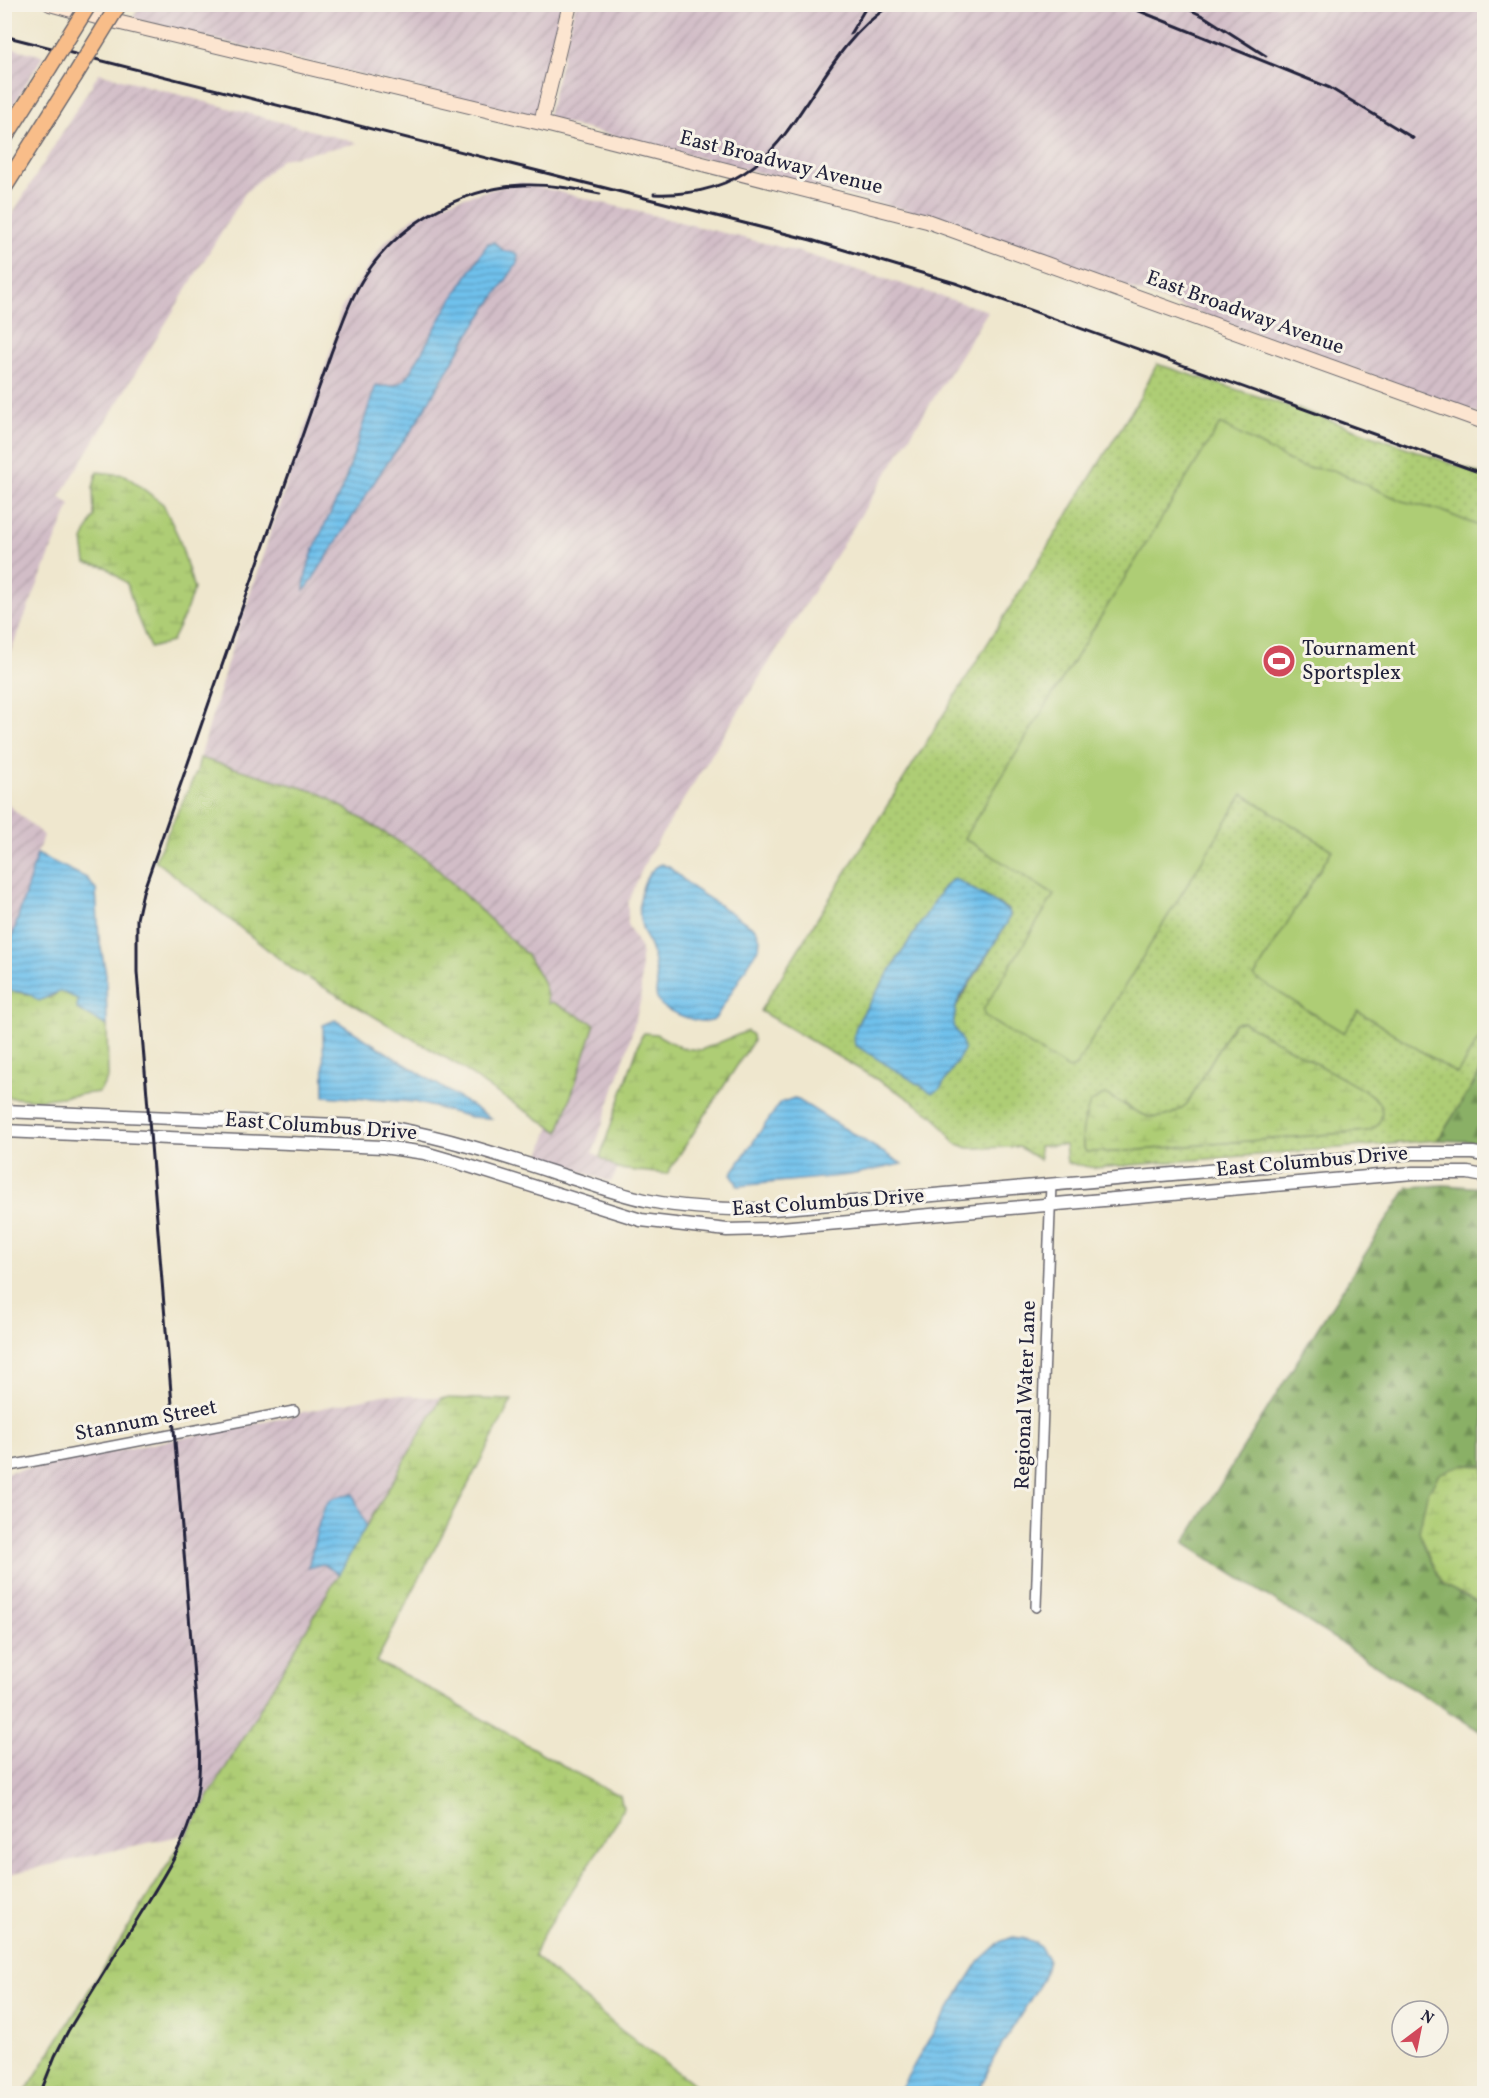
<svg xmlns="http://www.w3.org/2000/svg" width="1489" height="2098" viewBox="0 0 1489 2098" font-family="Vollkorn,serif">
<defs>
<pattern id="industrial-furrows" width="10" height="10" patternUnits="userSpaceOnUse" patternTransform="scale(1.5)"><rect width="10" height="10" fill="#d2bdc7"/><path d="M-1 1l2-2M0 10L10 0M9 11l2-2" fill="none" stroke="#b4a2ac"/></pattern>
<pattern id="grass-dots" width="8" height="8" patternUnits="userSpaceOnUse" patternTransform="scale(1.5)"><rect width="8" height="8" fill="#aecd75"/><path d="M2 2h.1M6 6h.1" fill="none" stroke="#95b066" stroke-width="1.8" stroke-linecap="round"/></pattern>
<pattern id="forest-firs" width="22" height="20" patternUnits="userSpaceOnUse" patternTransform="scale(1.5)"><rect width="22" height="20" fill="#8ab066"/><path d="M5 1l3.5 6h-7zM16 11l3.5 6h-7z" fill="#708f55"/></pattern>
<pattern id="wetland-marsh" width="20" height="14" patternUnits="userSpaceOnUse" patternTransform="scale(1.5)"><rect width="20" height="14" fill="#aecd75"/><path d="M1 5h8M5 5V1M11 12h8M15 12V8" fill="none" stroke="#95b066"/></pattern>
<pattern id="water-rules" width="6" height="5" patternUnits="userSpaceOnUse" patternTransform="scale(1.5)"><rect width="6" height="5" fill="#70c1ec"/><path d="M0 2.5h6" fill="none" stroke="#5c9cc0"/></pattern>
</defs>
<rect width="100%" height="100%" fill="#f7f3e8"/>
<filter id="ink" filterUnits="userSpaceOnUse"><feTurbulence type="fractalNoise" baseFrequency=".0167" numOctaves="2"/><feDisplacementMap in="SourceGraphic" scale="12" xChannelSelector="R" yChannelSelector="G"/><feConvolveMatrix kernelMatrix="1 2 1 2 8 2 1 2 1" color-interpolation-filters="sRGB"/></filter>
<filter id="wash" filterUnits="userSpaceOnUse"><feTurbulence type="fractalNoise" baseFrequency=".008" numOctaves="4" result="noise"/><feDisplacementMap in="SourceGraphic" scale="24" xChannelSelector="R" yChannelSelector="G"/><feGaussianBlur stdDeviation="1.35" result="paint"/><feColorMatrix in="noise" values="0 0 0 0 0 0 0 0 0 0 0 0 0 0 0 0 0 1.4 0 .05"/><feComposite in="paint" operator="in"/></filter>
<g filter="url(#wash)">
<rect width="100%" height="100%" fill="#efe7ce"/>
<path fill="url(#industrial-furrows)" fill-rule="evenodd" d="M141,4L565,5L537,117L167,28L133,18Z
M575,5H1484V416L929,216L547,119Z
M5,46L43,56L5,119L4,46Z
M99,73L358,143L282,159L245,193L60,497L70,505L5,665V226Z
M519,182L796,251L988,311L649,855L640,874L628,903V926L641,949V998L628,1047L593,1153L618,1169L611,1182L539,1158L550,1126L559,1131L595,1024L548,1004L546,991L540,976L532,966L527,955L427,859L320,793L200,758L229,657L334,341L340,311L384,243L415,216L453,200ZM494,242L504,251L515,253L517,264L469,334L412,430L384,467L307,588L305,590L314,553L342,486L376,386L391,387L403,382L408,376L447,307Z
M5,802L43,835L5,961Z
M388,1394L441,1398L366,1526L353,1494L322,1510L309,1567L323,1564L339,1574L187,1834L5,1875L4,1473L299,1415V1413Z"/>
<path fill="url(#grass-dots)" stroke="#687858" stroke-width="1.5" fill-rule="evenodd" d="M1157,364L1304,411L1484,475V1067L1438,1140L1095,1168L1067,1163L1065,1145L1039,1146L1040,1160L1019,1147L968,1148L955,1143L935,1117L900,1093L760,1011L1139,399ZM954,878L1009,910L1010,915L1007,923L956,1007L953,1026L962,1053L940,1089L932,1092L856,1045C852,1031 858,1022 865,1010L943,888ZM1229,1031L1367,1131L1115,1152H1086L1083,1146L1085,1117L1124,1103C1145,1121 1165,1123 1187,1104Z"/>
<path fill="url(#forest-firs)" stroke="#566950" stroke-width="1.5" d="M1484,1067V1142L1438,1140Z
M1444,1185L1484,1188V1466L1462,1465L1442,1584L1484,1606V1734L1184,1543L1319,1326L1408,1187Z"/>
<path fill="url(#wetland-marsh)" stroke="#687858" stroke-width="1.5" d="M97,472L125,475L163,504L179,538L194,589L184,616L171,642L150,648L136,614L127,584L106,567L86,563L83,540L94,516L93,488Z
M200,758L320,793L427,859L527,955C531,963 536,968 540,976C545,984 547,994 548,1004L552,1002L595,1024L559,1132L486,1086L458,1065L292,969L155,860L197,771Z
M5,990L50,998L60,991L79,999L77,1009L107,1026L108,1078L99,1092L38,1100L5,1097Z
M1243,1022L1367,1092C1370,1095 1376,1098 1378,1102C1386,1113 1380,1128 1367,1131L1115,1152H1086C1078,1138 1085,1117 1090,1103L1105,1094C1136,1109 1153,1133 1187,1104L1229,1031L1235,1023Z
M747,1031L752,1035L753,1041L667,1174L618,1169L600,1157L641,1037L644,1033L656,1034L681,1048L701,1050Z
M441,1398L512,1400L376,1662L409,1677L599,1786L620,1795L623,1808L615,1825L542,1936L534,1956L622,2031L706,2093L24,2094L187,1834Z
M1462,1465L1484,1466V1606L1442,1584L1419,1532L1427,1494L1439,1474Z"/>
<path fill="#aecd75" stroke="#687858" stroke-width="1.5" d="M1220,424L1301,467L1333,470L1402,501L1439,510L1484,528V1030L1457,1074L1358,1011L1344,1033L1254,977L1332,850L1243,794L1075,1067L1069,1069L985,1017L983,1010L1054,895L964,838Z"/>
<path fill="url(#water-rules)" stroke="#497294" stroke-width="1.5" d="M494,242L504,251L518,254L517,264L469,334L412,430L384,467L307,588L304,590C305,557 330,517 343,486C355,453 364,418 376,385C389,388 400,386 408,376L447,307L488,243Z
M37,854L87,878L96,890L99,938L106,974L107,1026L77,1009L78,999L60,991L39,1001L28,993L5,990V961Z
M661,864L669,867L694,889L756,929L760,939L759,947L715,1019C704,1027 664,1012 658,1001C654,994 657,990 657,983C656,974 654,964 653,956C651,946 646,939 643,930C636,910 639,874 661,864Z
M954,878L1009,911L1010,915L1007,923L959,999L956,1007L953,1026L961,1038L964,1050L940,1089L932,1093L855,1045C852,1031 858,1022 865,1010L943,888Z
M335,1020L491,1118L470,1117L415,1102L324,1096L323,1025Z
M794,1098H795L902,1164L850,1175L738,1186L731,1174L780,1103Z
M353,1494L366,1526L339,1574L323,1564L308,1568C312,1553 320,1507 330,1500C335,1496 347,1495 353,1494Z
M1013,1937C1034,1939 1038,1942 1048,1959L1043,1979L994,2058L978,2093H898L928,2041L980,1960L1000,1942Z"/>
</g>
<g filter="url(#ink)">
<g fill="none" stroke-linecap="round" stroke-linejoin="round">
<g stroke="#6a676e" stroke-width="12">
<path id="minor" d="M4,1467L294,1411
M1036,1607L1051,1184"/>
</g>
<g stroke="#6a676e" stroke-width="15">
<path id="tertiary" d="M4,1111L387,1127C448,1138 500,1155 558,1174C589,1183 619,1195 650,1201C691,1209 731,1210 773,1209L1413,1153H1473L1484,1155
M4,1131L383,1147L425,1153L456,1162L641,1220L727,1230L769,1229L1413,1173H1468L1484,1176"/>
</g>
<g stroke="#6a676e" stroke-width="16">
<path id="secondary" d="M50,4L104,19L541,123L927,221L1484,422
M541,123L570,4"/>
</g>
<g stroke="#6a676e" stroke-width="18">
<path id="primary" d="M4,139L49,68
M4,188L74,77"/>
</g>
<use href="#minor" stroke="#fff" stroke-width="9"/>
<use href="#tertiary" stroke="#fff" stroke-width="12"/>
<use href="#secondary" stroke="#fce5d0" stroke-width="14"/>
<use href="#primary" stroke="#f8bd89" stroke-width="15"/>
<path stroke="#22223b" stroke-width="3" d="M1122,4L1330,88L1413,138
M1178,4L1205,17L1266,56
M850,34L868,4
M4,36L811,240L955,283L1484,474
M654,194C801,200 795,67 892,4
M40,2094L55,2056L68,2031C91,1993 114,1956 138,1918C160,1882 185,1845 195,1804C201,1778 200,1752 198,1726L137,972V919L143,892L331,353C341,327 350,298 366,274C400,223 462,188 523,185C549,184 575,189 600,194"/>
<g stroke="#6a676e" stroke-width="18" stroke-linecap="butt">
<path id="primary-bridge" d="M49,68L89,4
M74,77L119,4"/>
</g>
<use href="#primary-bridge" stroke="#f8bd89" stroke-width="15"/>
</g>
</g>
<defs>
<g id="stadium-disc" transform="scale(1.725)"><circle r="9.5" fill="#d1495b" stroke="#f7f3e8"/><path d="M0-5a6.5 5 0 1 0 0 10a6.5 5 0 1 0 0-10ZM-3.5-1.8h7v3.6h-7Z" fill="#fff"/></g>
</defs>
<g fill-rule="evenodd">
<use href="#stadium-disc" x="1279" y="661"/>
</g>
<g text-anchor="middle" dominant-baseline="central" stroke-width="6" stroke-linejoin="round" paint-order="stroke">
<g font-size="21" fill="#22223b" stroke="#f7f3e8">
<text transform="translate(781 163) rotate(14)">East Broadway Avenue</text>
<text transform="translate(1245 313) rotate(20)">East Broadway Avenue</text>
<text transform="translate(321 1127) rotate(4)">East Columbus Drive</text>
<text transform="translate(1312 1162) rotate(-5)">East Columbus Drive</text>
<text transform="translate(828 1203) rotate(-4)">East Columbus Drive</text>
<text transform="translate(1026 1395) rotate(-88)">Regional Water Lane</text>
<text transform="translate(146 1421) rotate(-11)">Stannum Street</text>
</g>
<g font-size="21" fill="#22223b" stroke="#f7f3e8" text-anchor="start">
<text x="1302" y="649">Tournament<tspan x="1302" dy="24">Sportsplex</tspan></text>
</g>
</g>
<rect width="1489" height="2098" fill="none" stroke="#f7f3e8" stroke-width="24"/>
<g transform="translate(1420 2029) rotate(32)"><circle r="28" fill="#f7f3e8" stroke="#a29fa3" stroke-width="1.5"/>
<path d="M0-4.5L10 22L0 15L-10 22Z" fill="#d1495b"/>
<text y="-9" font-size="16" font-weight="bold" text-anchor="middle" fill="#22223b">N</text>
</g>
</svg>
